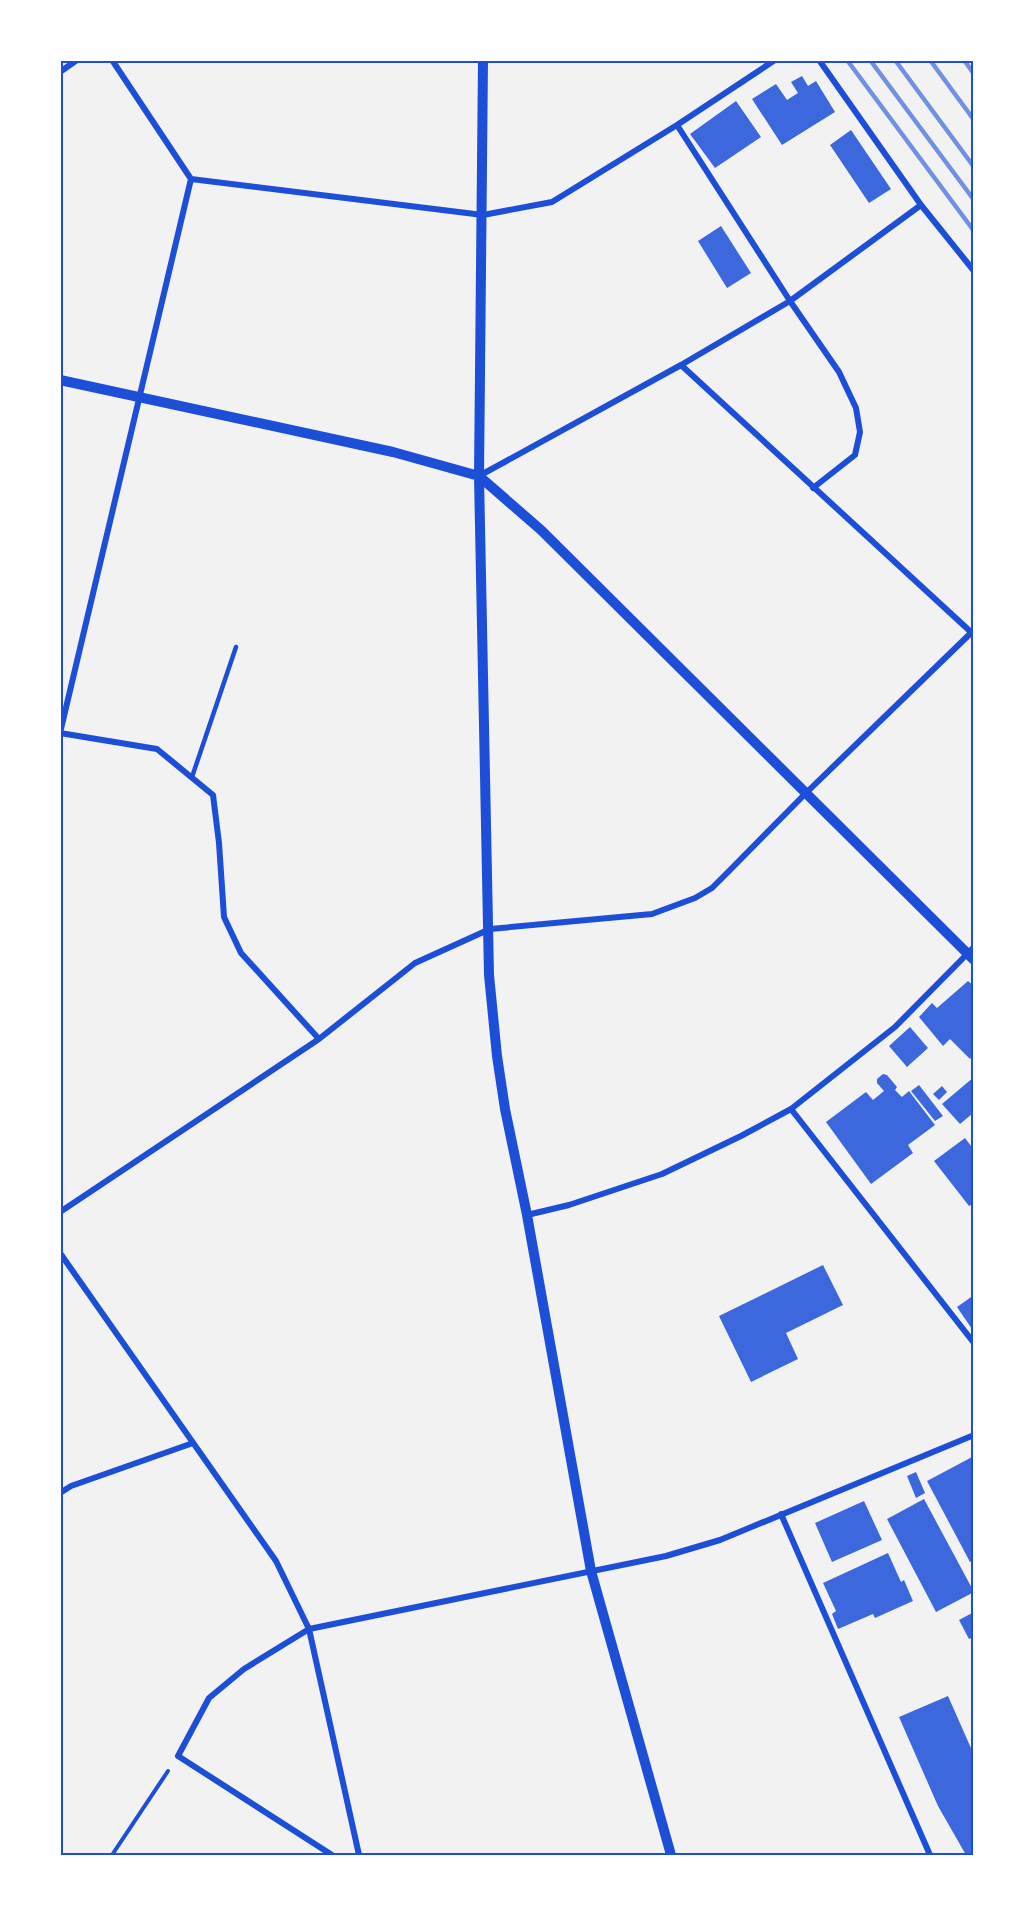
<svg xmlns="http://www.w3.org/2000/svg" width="1034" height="1915" viewBox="0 0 1034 1915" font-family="'Playfair Display',serif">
<rect width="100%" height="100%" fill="#f2f2f2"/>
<path fill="#3d67dc" d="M802,76L808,86L816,81L835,112L782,145L752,99L776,84L787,100L798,93L791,82Z
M736,101L761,137L715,168L690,134Z
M851,130L891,189L869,203L830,145Z
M721,226L751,273L727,288L698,241Z
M968,981L974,986V1055L970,1059L950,1039L943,1046L919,1017L932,1003L937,1008Z
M910,1027L928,1048L907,1067L889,1046Z
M883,1074L887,1075L897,1087L895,1090L902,1097L909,1091L935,1125L908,1145L913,1153L871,1184L826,1122L866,1092L873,1100L884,1091L877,1083V1079Z
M974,1077V1118L972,1114L960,1124L942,1104Z
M919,1085L943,1116L935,1121L911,1091Z
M942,1086L947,1092L939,1100L933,1094Z
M965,1138L974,1150V1203L969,1206L934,1161Z
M823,1265L843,1305L786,1333L798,1359L751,1382L719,1316Z
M974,1295V1332L957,1307Z
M974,1456V1560L970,1562L927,1481Z
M916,1472L925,1493L916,1498L907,1476Z
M924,1499L974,1592L936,1612L887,1519Z
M864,1501L882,1540L832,1562L815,1523Z
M888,1553L901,1582L904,1580L913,1601L875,1618L873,1614L838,1629L832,1614L836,1611L823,1583Z
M974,1612V1637L969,1639L959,1620Z
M948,1696L974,1755V1855H966L938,1806L899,1717Z"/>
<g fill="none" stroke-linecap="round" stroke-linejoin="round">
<path stroke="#1d4ed8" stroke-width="4" d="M112,1855L168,1771"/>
<path stroke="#1d4ed8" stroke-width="4.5" d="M192,777L236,647"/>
<path stroke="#1d4ed8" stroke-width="6" d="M112,60L191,179L483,215L552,202L677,125L775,60
M819,60L921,205L974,271
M60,72L77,60
M677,125L790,301L839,372L856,408L860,432L855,455L813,488
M681,365L972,633
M479,476L681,365L790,301L921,205
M60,733L191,179
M60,733L157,749L213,795L219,843L224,917L241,953L319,1039
M791,1109L974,1343
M60,1212L319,1039L415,963L490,929L652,914L695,898L712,888L730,870L806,793L974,630
M527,1215L569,1205L662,1174L741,1136L791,1109L895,1027L974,947
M60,1253L276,1561L309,1629L359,1855
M60,1493L71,1486L193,1443
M781,1514L930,1855
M332,1855L178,1756L209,1698L244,1669L309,1629L666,1556L720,1540L974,1435"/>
<path stroke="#1d4ed8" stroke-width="10" d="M483,60L479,476L489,975L497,1056L505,1109L527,1215L591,1571L671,1855
M60,380L393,452L479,476L541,530L974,960"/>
<path stroke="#7290e2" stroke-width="4.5" d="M847,60L974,231
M870,60L974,200
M895,60L974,167
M930,60L974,120
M964,60L974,74"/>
</g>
<rect width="1034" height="1915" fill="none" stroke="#ffffff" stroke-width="123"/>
<rect x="62" y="62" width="910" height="1792" fill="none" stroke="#1d4ed8" stroke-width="2"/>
</svg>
